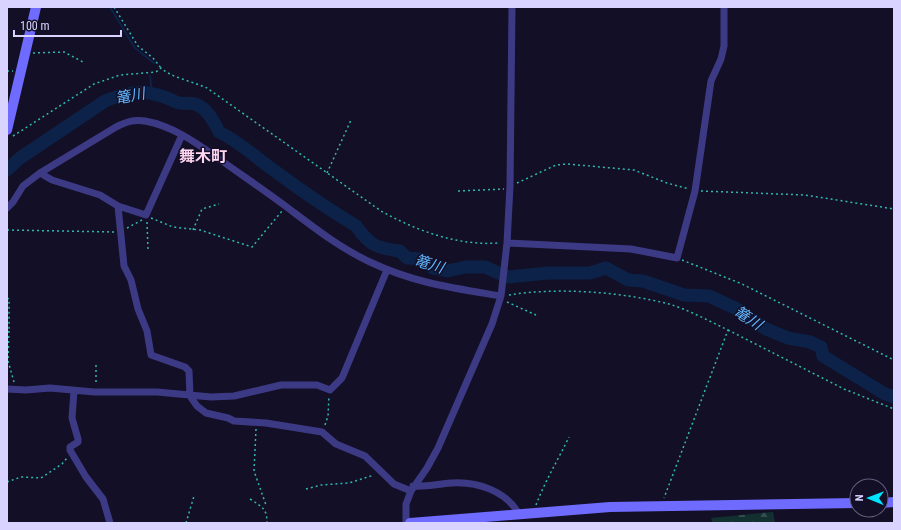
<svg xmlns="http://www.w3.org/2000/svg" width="901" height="530" viewBox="0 0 901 530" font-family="'Roboto Condensed','Noto Sans JP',sans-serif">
<defs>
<pattern id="forest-firs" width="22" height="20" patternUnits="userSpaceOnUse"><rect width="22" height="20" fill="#12302f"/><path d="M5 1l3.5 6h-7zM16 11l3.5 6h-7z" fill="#344d4e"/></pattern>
</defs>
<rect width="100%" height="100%" fill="#130f26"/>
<path fill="url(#forest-firs)" d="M773,512L775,523H713L711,518Z"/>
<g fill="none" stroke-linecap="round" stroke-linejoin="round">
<path stroke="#0c2248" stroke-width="2" d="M110,7L135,48L154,63
M150,76L152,92"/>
<path stroke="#0c2248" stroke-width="13" d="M7,170L20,158L105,101C132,90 150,89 176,102C182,105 189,102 195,104C207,108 214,121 219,132C242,143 258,160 279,174C303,192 330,210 356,226C370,246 377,248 400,251L407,258L421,259L433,268L447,271L466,267H485L508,277L548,273H590L606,268L628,280L643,281L684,295L709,296L735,308L766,329L788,338L810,342L821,347L823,356L885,394L894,397"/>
<path stroke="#2fb8b0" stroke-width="1.5" stroke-dasharray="2 3" stroke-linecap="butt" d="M114,7L138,46L153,58L161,68
M33,53L64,52L85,63
M7,71H13
M13,136L94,84L120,75L156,72L161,68C170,77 194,82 207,88L381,211C417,231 458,246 499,243
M327,173L351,120
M517,183L556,165L567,164L634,170L667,183L689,189
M458,191L504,189
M701,191L805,195L894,209
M151,218L173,227L200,230L252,247L282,211
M147,222L148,250
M127,228L142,220
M7,230L115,232
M193,230L202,209L219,204
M682,260L742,284L894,360
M509,295C557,287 622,292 669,304C689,310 709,321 728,330L664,498
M7,298L9,299V331H7
M507,302L536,315
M728,330L844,389L894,409
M9,331L8,361L14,382
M96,365V385
M325,425L328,416L329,396
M256,429L254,471L266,505
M7,482L21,477L41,478L62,464L67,458
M306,489L321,485L349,483L374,475
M250,499C262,507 267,508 267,523
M536,505C545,481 558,460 569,437
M186,523L194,496"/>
<path stroke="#3d3a85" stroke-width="7" d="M40,173L52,180L100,195L118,206L146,215L182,135
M118,206L124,266L131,280L138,309L147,331L151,355L185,367L189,371L190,396L197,406L206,413L228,418L234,421L266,423L322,432L336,444L365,456L394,484L411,491
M7,208L13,202L23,186L40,173L116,127C126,122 134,119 145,121C174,126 199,145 222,161C243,176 264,190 284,205C312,226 338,247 370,262C414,283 453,288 501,296
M507,243L631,249L677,258L695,191L711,81L721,59L724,46V7
M7,389L26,390L50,388L94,392H157L211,397L234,396L281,385H317L330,390L342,378L387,270
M74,391L72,418L78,439V442L70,447V450L86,477L103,499L110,523
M413,486C426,487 438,484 451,483C477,481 506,491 519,514
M406,523V504L411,491L427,468L438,448L492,324L501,296L507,243L510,186L512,7"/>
<path stroke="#6f6bff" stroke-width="10" d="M7,130L36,7
M881,503L894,502
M410,523L610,507L857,503"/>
</g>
<g text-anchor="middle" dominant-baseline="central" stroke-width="3" stroke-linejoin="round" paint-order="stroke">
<g font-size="15" font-style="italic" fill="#62b6ff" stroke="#130f26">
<text transform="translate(130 96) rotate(-11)">篭川</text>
<text transform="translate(429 264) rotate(17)">篭川</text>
<text transform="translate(748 318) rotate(33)">篭川</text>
</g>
<g font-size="16" font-weight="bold" fill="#ffd6f0" stroke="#130f26">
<text x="203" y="156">舞木町</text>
</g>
</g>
<rect width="901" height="530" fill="none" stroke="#d9d4ff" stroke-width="16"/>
<g transform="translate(869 498) rotate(271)"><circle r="19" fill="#130f26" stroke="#625e7d"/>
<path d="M0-3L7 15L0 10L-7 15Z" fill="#00e5ff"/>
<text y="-6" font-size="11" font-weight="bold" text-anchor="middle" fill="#d9d4ff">N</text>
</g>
<path d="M14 30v6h107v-6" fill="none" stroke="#d9d4ff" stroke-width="2"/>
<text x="20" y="30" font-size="12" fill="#d9d4ff" stroke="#130f26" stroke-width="3" paint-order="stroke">100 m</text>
</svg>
